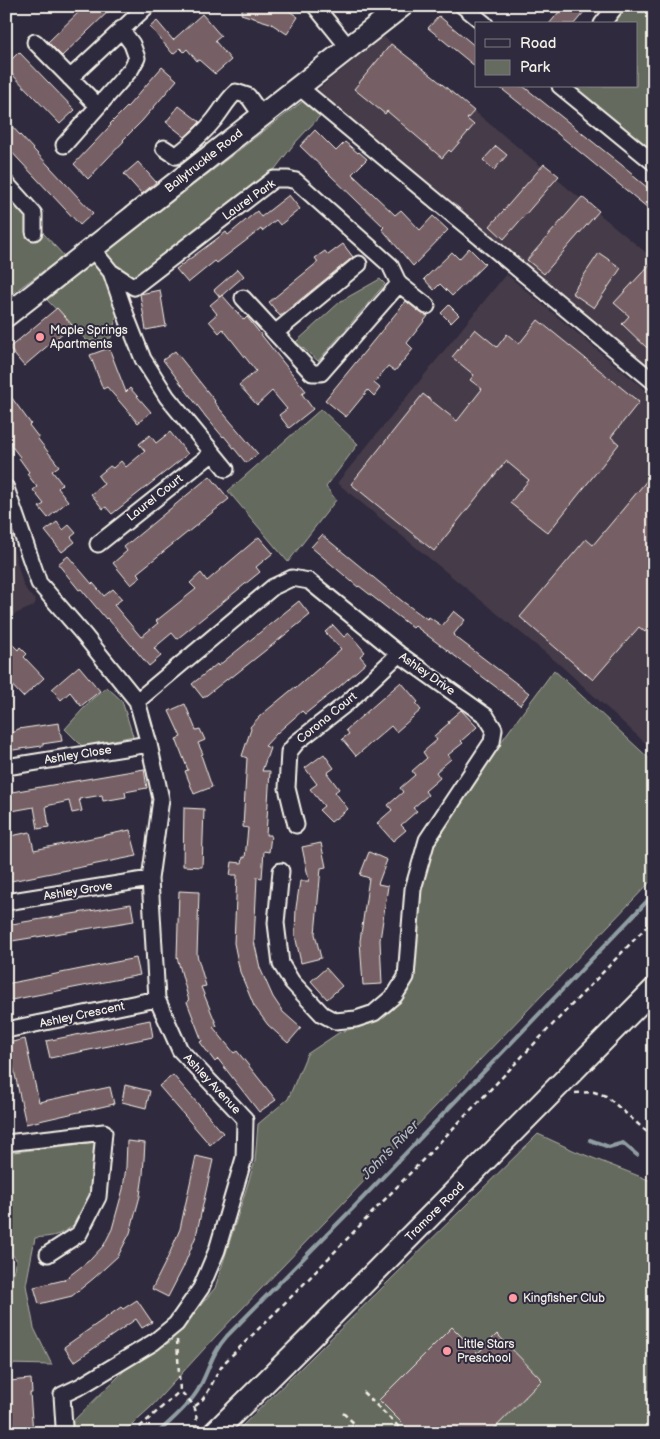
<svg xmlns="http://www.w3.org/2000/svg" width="660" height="1439" viewBox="0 0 660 1439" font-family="'Balsamiq Sans',sans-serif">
<rect width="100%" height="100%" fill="#2f2a3d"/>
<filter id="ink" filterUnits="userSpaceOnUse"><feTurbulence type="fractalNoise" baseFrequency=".02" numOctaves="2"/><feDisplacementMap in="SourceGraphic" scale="10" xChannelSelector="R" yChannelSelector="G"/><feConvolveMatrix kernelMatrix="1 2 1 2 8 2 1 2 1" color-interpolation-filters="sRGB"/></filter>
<g filter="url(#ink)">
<path fill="#453a49" d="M383,36L654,259V372L316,91Z
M506,274L654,397V751L559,664L337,483Z
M6,522L23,584L29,594L36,601L34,606L6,618Z"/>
<path fill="#656b5e" stroke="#acaea3" d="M624,6H654V154L575,91L573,86H636V24H609Z
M303,101L320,116L294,144L275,169L123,289L111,338L87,341L47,300L84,269Z
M6,192L64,256L6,298Z
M380,279L385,284L318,361L296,342L341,301Z
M321,409L358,444L326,487L336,500L288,562L228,491Z
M554,670L654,763V878L216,1336L151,1407L122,1433H61L128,1367L170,1342L215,1288L255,1161L258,1124L288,1099L307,1054L340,1032L370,1024L391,1011L409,991L422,888L431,850L506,735Z
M107,687L122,701L133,736L83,747L65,729L92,699Z
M538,1134L575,1151L654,1182V1433H235Z
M97,1142C93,1174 94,1220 59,1234C52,1237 42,1237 35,1238L26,1285L34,1328L52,1365L6,1364V1308L16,1259L6,1247V1153Z"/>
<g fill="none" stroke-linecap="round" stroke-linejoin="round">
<path stroke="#909ea3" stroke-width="4" d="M590,1140L609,1147L623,1143L637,1155
M652,1170L654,1171
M158,1433C171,1420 188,1407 198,1390C209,1371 211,1354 227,1336L356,1205L654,894"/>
</g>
<path fill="#776065" stroke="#f4f1e8" d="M85,6H114L62,56L48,42Z
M243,6H282L298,17L287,34L270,23L241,14Z
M564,6H589L574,24H549Z
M202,14L221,36L215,41L231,60L215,74L199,60L197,61L187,49L184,52L180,48L173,54L150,27L157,21L173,40Z
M439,16L476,47V67L428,28Z
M391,44L436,79L474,111L467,119L474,125L451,152L449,150L442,158L387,111L385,114L354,89Z
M19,52L75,110L60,124L6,68V65Z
M162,67L177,80L142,121L123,140L124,141L88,179L74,164L111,125L110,124L129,105Z
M498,86H523L633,174L632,175L654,193V213L553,130Z
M179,106L200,122L185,137L166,122Z
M6,120L93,213L80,225L6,146Z
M315,130L336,151L345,142L358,153L359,152L367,159L352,174L395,215L401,210L420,230L433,216L448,230L413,266L382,229L384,227L300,146Z
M496,146L507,155L494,170L483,160Z
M138,162L156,182L142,194L124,174Z
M544,164L559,176L504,239L490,226Z
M289,195L300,209L280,225L276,220L262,231L261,229L217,263L215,261L188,283L176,269L226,232L228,235L257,211L261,217Z
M582,197L599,211L544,274L527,260Z
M343,244L353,257L280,316L269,302L318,262L315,258L325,251L328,255Z
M469,248L485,264L452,296L440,284L434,290L424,279L452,252L459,259Z
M599,253L621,268L594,308L572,293Z
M654,260V340L647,348L622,324L629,316L614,303Z
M238,269L244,276L220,297L214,290Z
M160,290L166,326L146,330L140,294Z
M222,295L244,320L247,317L306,391L302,394L313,409L289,428L279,415L287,409L272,391L257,405L239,385L256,371L223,329L219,333L209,321L217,314L210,305Z
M406,301L421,313L428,316L407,343L413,349L395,371L388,366L374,383L380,388L374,396L368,390L346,417L325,400Z
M449,305L459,315L451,323L441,313Z
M57,308L72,325L24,366L9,348Z
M538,320L639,402L611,437L619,444L548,533L510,503L529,480L506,461L434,551L351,484L423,394L457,421L482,389L470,380L474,375L452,357L475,329L497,347L507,334L519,344Z
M109,348L126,392L130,388L151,412L138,423L107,387L103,389L90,355Z
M175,351L215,401L214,402L258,454L246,463L224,436L223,437L206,417L163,360Z
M6,390L31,424L29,425L39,438L38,439L59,466L52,471L62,484L58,488L68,501L48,518L39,507L44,504L33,490L37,487L27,474L29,472L19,458L20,457L10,444L12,443L6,436Z
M170,432L188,454L112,514L106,507L103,509L91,494L104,484L98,476L110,466L113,468L121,461L126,467L145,451L139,444L150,435L156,443Z
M654,472V621L645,632L639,627L593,680L520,617L586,539L593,545Z
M210,476L229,499L137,573L141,577L131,585L113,563L127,551L124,547Z
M57,522L63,530L69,525L76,533L71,537L75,542L62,552L45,531Z
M322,535L402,601L427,619L429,617L442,626L454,611L465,620L453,635L529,693L520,705L415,626L413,628L359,586L358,587L311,547Z
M259,537L273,553L256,567L260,572L177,639L172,633L154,648L161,656L149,666L127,640L107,618L106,619L81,589L79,590L58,564L68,556L92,584L93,583L104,596L113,589L122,599L114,605L141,637L158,623L156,621L196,589L190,583L201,573L207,581Z
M299,601L310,615L232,677L231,676L203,698L192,684L217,664L218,666Z
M333,625L344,637L349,633L365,652L360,656L366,663L339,687L305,714L302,711L277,733L265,746L270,748L262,771H270L266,835H271L269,852L264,851L262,878L257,877L254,941L260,968L273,997L283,1012L301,1028L288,1043L268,1025L254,1006L240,972L234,943L237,875H230L232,862L242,863L243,857L245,858L248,828L243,827L247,758L242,756L251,729L250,727L260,716L295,687L296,688L341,649L325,632Z
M6,638L18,650L20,647L27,654L24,657L44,678L23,697L6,679Z
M79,666L100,691L81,706L70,692L61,700L52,689Z
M401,682L418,702L416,704L421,710L396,732L391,726L356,756L342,739L349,734L346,730Z
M185,704L196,730L200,729L205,740L198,743L203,754L201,755L212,787L194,794L185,771L188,770L176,739L181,737L169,711Z
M461,710L477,727L461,741L463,743L448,755L451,759L436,772L440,778L425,791L428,795L413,808L417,811L401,825L406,830L393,841L377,823L392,810L388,805L403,792L400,788L415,775L412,771L427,758L423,752L437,740L434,736L449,723L448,721Z
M59,723L62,741L42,744V746L6,751V734L14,732L18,729Z
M324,754L334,768L327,773L339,789L335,792L348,809L331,822L319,810L324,806L310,789L317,784L305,768Z
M144,769L147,788L125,792L126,797L103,801L102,795L79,799L82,811L72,813L69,801L46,806L49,827L38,829L34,807L6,812V793Z
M184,808L204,809L202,867L183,866Z
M130,830L137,856L6,882V837L30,832L34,850Z
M321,843L326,867L321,868L315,934L321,958L301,963L295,935L296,908L300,881H309L302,847Z
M369,852L387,860L378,884L388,886L380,940L382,984L363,985L360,941L369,878L360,875Z
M179,891L199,892L197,955L206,986L201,987L217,1026L213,1027L234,1053L237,1051L276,1100L259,1112L218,1059L215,1062L200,1042L202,1041L187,1002L189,1001L177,957Z
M131,904L134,921L6,942V925Z
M136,958L140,975L6,1001V984Z
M326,968L342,986L327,999L311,981Z
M150,1020L153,1037L50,1058L46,1041Z
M25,1039L39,1102L110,1087L114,1104L26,1124L8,1043Z
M173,1075L223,1133L210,1145L159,1086Z
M125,1085L150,1091L146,1108L122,1102Z
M127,1141L145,1143L143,1175L140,1196L130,1233L118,1256L94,1278L72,1296L39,1304L34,1287L64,1280L91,1259L104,1245L112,1229L123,1189L126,1167Z
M196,1156L213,1160L196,1236L183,1268L168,1297L152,1289L168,1257L180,1229Z
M137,1300L152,1322L142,1328L136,1319L74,1362L64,1347L121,1307L123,1309Z
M452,1327L478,1353L497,1334L542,1380L490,1433H412L379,1400Z
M31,1379L32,1393H30L33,1433H14L9,1381Z"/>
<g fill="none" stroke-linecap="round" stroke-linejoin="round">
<g stroke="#f4f1e8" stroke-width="19">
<path id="street" d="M315,6L349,48
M463,6L485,24
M602,24L616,6
M35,42L98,106
M70,78L147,6
M560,86L654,163
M299,87L654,382
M64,145L131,69L137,58L132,44L121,29
M164,148L176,156C190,145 203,134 214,120C222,110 227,100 236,92L248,96L262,116
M6,183L34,214V232
M92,249L111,272L128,321L143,359L167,397L226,469
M111,272L134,287L274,179H288L296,181L390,265L399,284L321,373H312L243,298
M399,284L427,306
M275,333L359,264
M6,488L39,583L84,635L137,701L149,744L161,799L150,879L157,999L180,1050L245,1119L244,1158L217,1250L201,1288L176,1324L154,1342L81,1386L62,1395L64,1426
M98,544L213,453
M137,701L273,587L292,578L309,581L399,654L486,716L494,729L492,742L427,840L413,889L406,977L395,995L374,1013L356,1019L335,1021L322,1014L292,982L281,964L276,923L281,871
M6,767L149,744
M296,825L287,788L289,752L297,742L347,703L399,654
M6,902L150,879
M6,1030L157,999
M6,1143L104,1132L98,1197L79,1234L48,1254"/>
</g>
<g stroke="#f4f1e8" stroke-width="25">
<path id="secondary" d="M6,316L402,6
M214,1433L307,1341L654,989"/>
</g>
<path stroke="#f4f1e8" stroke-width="2.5" stroke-dasharray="5 4" stroke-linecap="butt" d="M575,1093L594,1092L606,1096L654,1138
M177,1340L180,1391C198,1408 197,1409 196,1433
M363,1392L405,1433
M195,1406C210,1397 213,1375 226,1361L297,1291L654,919
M343,1413L355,1424L346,1433
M353,1426L360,1433
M133,1433L180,1391"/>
<use href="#street" stroke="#2f2a3d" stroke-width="15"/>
<use href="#secondary" stroke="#2f2a3d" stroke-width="21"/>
</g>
</g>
<g fill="#ff9aa2" stroke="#2f2a3d" stroke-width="2">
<circle cx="40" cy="337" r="5"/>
<circle cx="513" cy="1298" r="5"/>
<circle cx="447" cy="1351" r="5"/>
</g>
<g text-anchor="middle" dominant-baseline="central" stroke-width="4" stroke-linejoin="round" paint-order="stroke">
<g font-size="12" fill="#f4f1e8" stroke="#2f2a3d">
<text transform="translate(204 161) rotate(-38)">Ballytruckle Road</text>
<text transform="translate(249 200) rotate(-35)">Laurel Park</text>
<text transform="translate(155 498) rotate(-38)">Laurel Court</text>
<text transform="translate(427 674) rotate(35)">Ashley Drive</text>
<text transform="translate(327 718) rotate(-39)">Corona Court</text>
<text transform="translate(78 755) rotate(-9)">Ashley Close</text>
<text transform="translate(78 891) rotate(-9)">Ashley Grove</text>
<text transform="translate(82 1015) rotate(-12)">Ashley Crescent</text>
<text transform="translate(212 1084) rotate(47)">Ashley Avenue</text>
<text transform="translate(435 1212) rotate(-45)">Tramore Road</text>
</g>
<g font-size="12" fill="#f4f1e8" stroke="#2f2a3d" text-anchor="start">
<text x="50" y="330">Maple Springs<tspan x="50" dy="14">Apartments</tspan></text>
<text x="523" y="1298">Kingfisher Club</text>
<text x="457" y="1344">Little Stars<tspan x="457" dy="14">Preschool</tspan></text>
</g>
<g font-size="14" font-style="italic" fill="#b1baba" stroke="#2f2a3d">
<text transform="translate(390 1150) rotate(-46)">John's River</text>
</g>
</g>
<rect width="660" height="1439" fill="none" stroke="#2f2a3d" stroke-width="25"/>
<rect x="12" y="12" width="635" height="1414" fill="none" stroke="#f4f1e8" stroke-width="2" filter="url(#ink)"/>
<rect x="475" y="22" width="162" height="65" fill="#2f2a3d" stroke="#7e7a81"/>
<rect x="485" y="39" width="25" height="8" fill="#2f2a3d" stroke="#7e7a81"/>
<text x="520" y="48" font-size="15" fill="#f4f1e8">Road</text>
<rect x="485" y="60" width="25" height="15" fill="#656b5e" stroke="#7e7a81"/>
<text x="520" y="72" font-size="15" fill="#f4f1e8">Park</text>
</svg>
